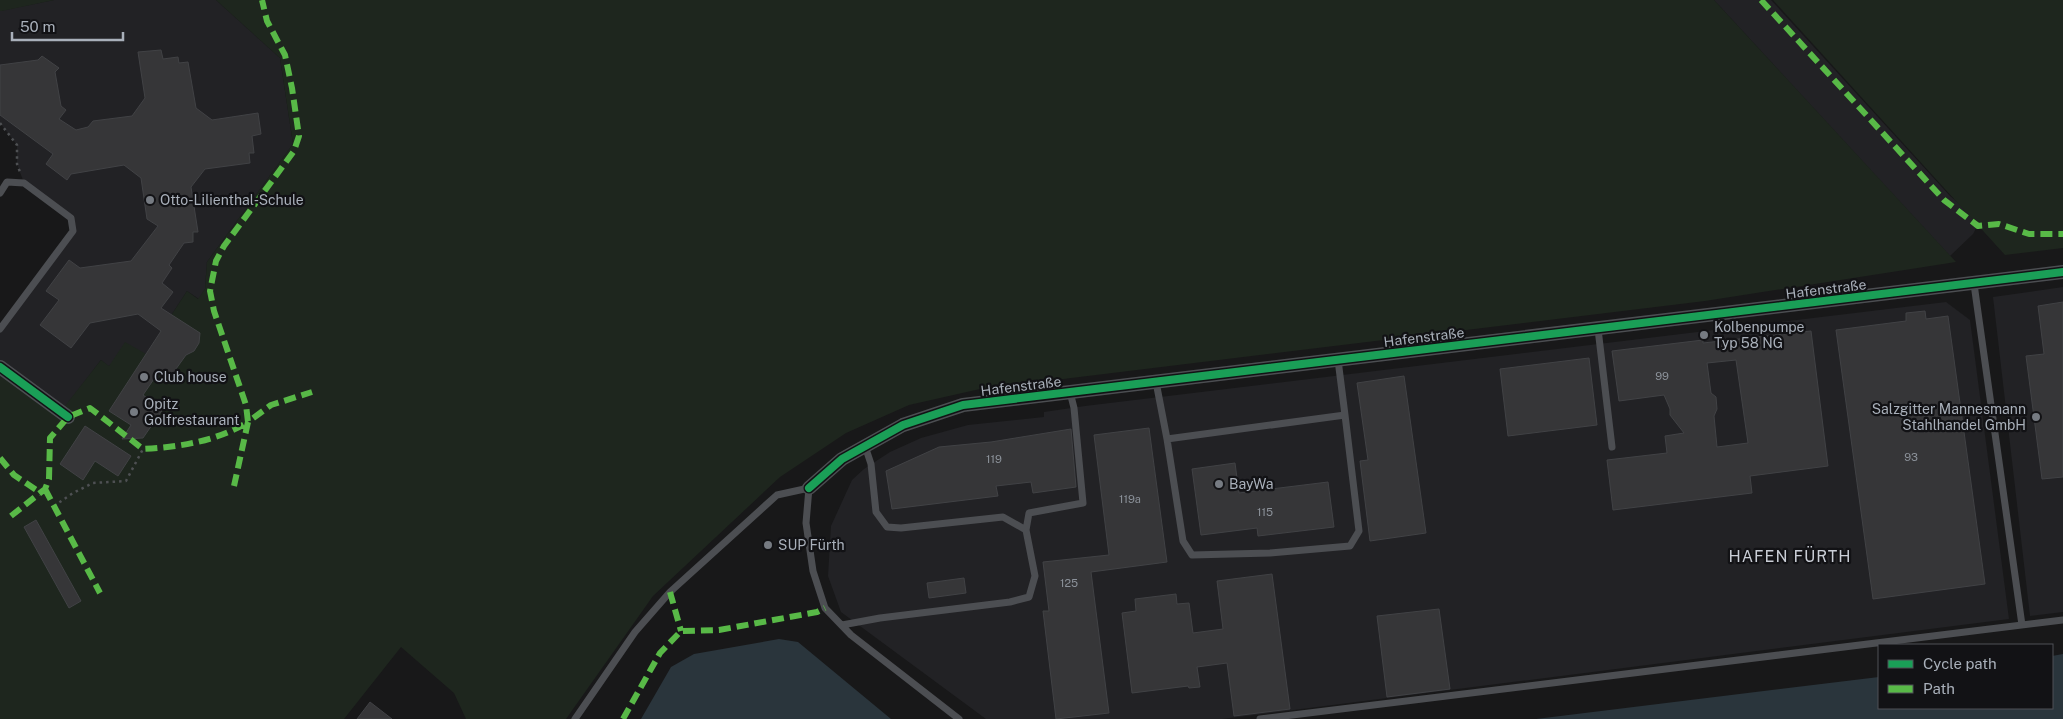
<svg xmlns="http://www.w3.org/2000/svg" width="2063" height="719" viewBox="0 0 2063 719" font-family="'Public Sans',sans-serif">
<rect width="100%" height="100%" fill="#181819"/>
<path fill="#222225" d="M54,0H216L280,58L293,144L207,262L205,289L199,299L187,291L146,354L108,366L101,360L61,412L0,367V329L73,231L70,218L24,183L17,164V145L0,123V11Z
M1714,0H1771L1950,196L1980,221L1973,234L1950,256Z
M2063,287V612L2030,616L1993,297Z
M1946,302L1970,320L2009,619L1222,719H986L841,612L828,576L831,526L852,480L864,469L890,452L921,438L968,425L1044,417V412L1085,406Z"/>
<path fill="#1e261e" d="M0,0H54L2,11H0Z
M216,0H1714L1956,262L1705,301L980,389L909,405L846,433L780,477L653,596L566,719H466L454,693L401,647L344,719H0V367L61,411L101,360L109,366L125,342L146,354L187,291L198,299L205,289L207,262L293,144L280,58Z
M1773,0H2063V248L2005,255Z"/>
<path fill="#2a353c" d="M779,639L798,642L891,719H641L671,667L694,654Z
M2063,654V719H1536L1879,677V708H2052V656Z"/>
<path fill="#363638" stroke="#414245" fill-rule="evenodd" d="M161,50L163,59L178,57L179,63L188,62L196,108L212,120L258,113L261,134L252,136L254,153H249L250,163L205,169L191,187L198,232H193V242L184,243L169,265L172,268L162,283L173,292L161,308L200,333L199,343L194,351L186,355L168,380L158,373L143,395L163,409L143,438L122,439L131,425L109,411L161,331L138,314L90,323L71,348L40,325L59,300L46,291L69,260L80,268L131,261L158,226L147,219L141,178L124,165L71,174L67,180L46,164L53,154L0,115V65L38,60L42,56L59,68L55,72L61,106L66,110L59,119L76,130L88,127L93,121L132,116L145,98L138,52Z
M2063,302V477L2042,479L2026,356L2044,354L2038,306Z
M1925,311L1926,319L1948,316L1985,584L1873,599L1836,330L1906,321V313Z
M1811,331L1828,466L1750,476L1752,493L1613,510L1607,460L1667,453L1665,436L1684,433L1670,415V409L1664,395L1619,401L1612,351L1703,340V343ZM1736,360L1748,443L1717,447L1714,416L1717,409L1716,397L1711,393L1707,363Z
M1589,358L1597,425L1508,436L1500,369Z
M1404,376L1426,533L1370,541L1360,461L1368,460L1357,383Z
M85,426L131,456L118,476L95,461L83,480L60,464Z
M1149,428L1167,562L1091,572L1109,713L1056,719L1043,611H1049L1043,562L1109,555L1094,435Z
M1071,429L1076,487L1033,493L1031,482L996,486L998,496L892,509L886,471L939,447L991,442Z
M1235,463L1239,493L1328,482L1334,527L1258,536L1257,528L1201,535L1192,469Z
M36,520L81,601L69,608L24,527Z
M1272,574L1290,709L1234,716L1227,663L1197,667L1200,687L1189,688L1188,686L1132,693L1122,613L1136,611L1135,599L1176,594L1177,604L1189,603L1193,633L1223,629L1217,581Z
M964,578L966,593L929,598L927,583Z
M1439,609L1450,689L1387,697L1377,616Z
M370,702L392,719H357Z"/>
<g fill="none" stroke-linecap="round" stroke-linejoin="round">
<path stroke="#4e5053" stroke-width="2.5" stroke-dasharray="2.5 4" stroke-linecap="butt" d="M0,123L17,145V164L20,172
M54,506L73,493L93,483L126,481L143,449"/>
<path stroke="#4c4e52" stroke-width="7" d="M0,193L7,182L24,183L71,218L73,231L0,329
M1974,284L2022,625
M1598,329L1612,447
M1156,382L1167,439L1345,415L1338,360
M1167,439L1183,541L1192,555L1270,553L1350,546L1359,531L1345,415
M1026,530L1029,513L1083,503L1074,408L1070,392
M842,625L880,618L1010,602L1029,597L1035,576L1026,530L1003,517L901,528L887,527L876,512L871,464L865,446
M575,719L635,632L670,592L777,495L809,488L806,523L813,571L825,608L851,635L959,719
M1260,719L2063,620"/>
<path stroke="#4c4e52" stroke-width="14" d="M0,367L68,417
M809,488L842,459L903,425L963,405L2063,272"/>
<path stroke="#58b947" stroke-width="6" stroke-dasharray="12 6" stroke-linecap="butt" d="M1761,0L1944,200L1978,226L1999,224L2029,234H2063
M0,458L14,475L41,493
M234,486L248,422L271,405L312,392
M45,489L100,593
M11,516L45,489L49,479L50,438L68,417L90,408L143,449C180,447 217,441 248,422L246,405L214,311L210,291L216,261L224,246L294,151L299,136L292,88L285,55L267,21L262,0
M670,592L681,631
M623,719L660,653L681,631L719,630L817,612L825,608"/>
<g stroke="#121215" stroke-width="11">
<path id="cycleway" d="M0,367L68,417
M809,488L842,459L903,425L963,405L2063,272"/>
</g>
<use href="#cycleway" stroke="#1a9f57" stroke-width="8"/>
</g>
<g fill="#767b82" stroke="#121215" stroke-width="2">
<circle cx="150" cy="200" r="5"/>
<circle cx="1704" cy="335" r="5"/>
<circle cx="144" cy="377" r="5"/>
<circle cx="134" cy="412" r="5"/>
<circle cx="2036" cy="417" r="5"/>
<circle cx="1219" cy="484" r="5"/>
<circle cx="768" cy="545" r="5"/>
</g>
<g text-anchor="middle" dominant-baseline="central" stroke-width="4.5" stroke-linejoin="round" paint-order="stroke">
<g font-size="11" fill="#8c929a">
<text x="1662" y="376">99</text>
<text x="1911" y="457">93</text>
<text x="994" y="459">119</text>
<text x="1130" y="499">119a</text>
<text x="1265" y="512">115</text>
<text x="1069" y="583">125</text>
</g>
<g font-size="14" fill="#a9b0ba" stroke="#121215" text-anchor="start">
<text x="160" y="200">Otto-Lilienthal-Schule</text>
<text x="1714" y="327">Kolbenpumpe<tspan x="1714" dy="16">Typ 58 NG</tspan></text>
<text x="154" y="377">Club house</text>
<text x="144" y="404">Opitz<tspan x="144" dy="16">Golfrestaurant</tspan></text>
<text x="2026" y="409" text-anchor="end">Salzgitter Mannesmann<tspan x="2026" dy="16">Stahlhandel GmbH</tspan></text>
<text x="1229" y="484">BayWa</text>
<text x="778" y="545">SUP Fürth</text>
</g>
<g font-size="14" fill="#a9b0ba" stroke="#121215">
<text transform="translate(1826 289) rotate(-7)">Hafenstraße</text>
<text transform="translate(1424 337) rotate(-7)">Hafenstraße</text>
<text transform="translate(1021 386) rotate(-7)">Hafenstraße</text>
</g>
<g font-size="16" letter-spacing="1" fill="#caced6" stroke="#121215">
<text x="1790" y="556">HAFEN FÜRTH</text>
</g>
</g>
<rect x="1878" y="644" width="175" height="65" fill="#121215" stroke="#4e5157"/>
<rect x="1888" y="660" width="25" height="8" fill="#1a9f57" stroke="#4e5157"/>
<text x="1923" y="669" font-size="15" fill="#a9b0ba">Cycle path</text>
<rect x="1888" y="685" width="25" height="8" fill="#58b947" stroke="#4e5157"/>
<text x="1923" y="694" font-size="15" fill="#a9b0ba">Path</text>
<path d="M12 32v8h111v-8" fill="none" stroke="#a9b0ba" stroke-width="2.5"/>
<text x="20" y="32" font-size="15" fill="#a9b0ba" stroke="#121215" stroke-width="4" paint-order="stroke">50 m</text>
</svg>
